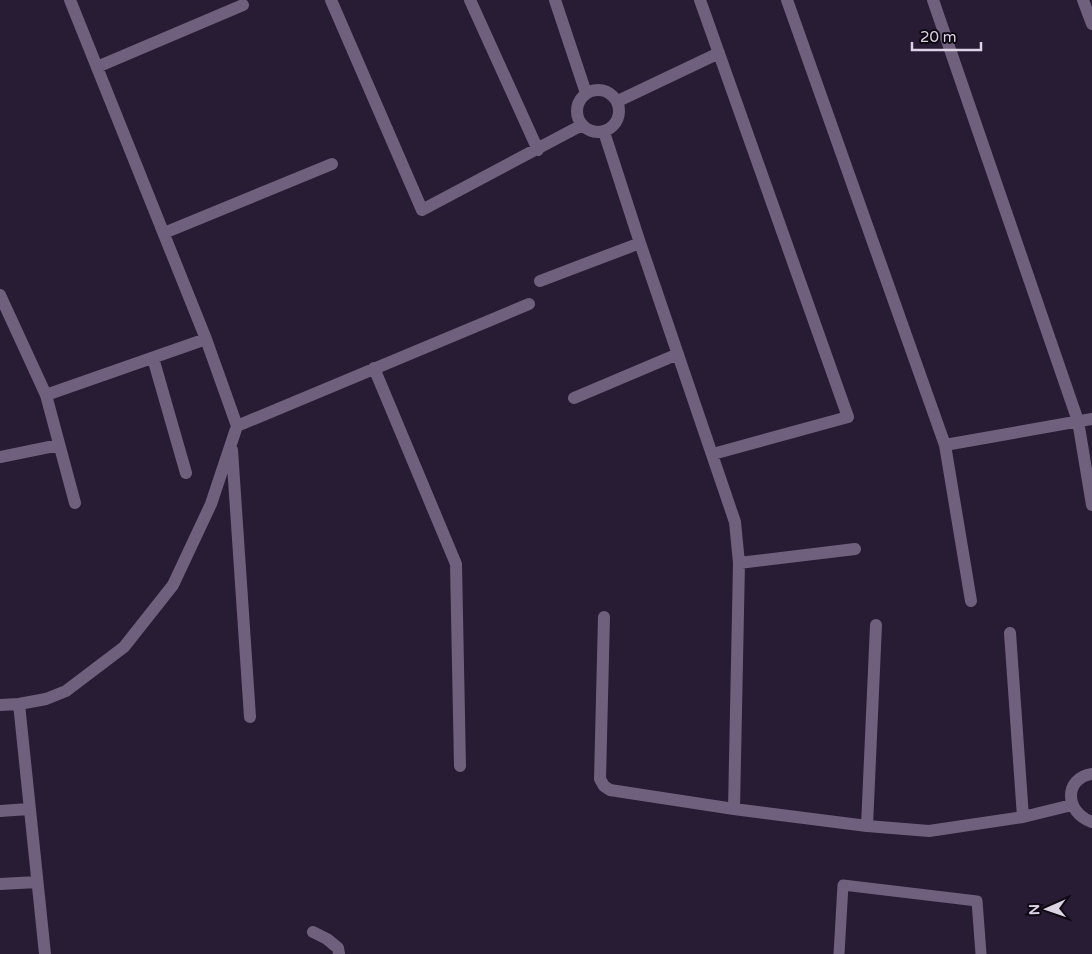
<svg xmlns="http://www.w3.org/2000/svg" width="1092" height="954" viewBox="0 0 1092 954" font-family="'Varela Round',sans-serif">
<rect width="100%" height="100%" fill="#281b34"/>
<g fill="none" stroke-linecap="round" stroke-linejoin="round">
<path stroke="#6f617e" stroke-width="11" d="M839,954L843,885L977,901L981,954"/>
<path stroke="#6f617e" stroke-width="12" d="M331,0L422,210L582,125
M470,0L538,150
M555,0L586,93
M700,0L848,417L713,454
M787,0L945,445L971,601
M933,0L1078,421L1092,505
M1083,0L1092,24
M97,67L243,5
M577 111a21 21 0 1 1 42 0a21 21 0 1 1-42 0Z
M618,101L719,53
M604,132L640,243L735,522L739,563L734,809
M164,233L332,164
M540,281L640,243
M0,295L46,395L75,503
M153,358L186,473
M374,368L456,564L460,766
M46,395L206,339
M574,398L678,354
M237,426L529,304
M945,445L1092,419
M232,450L250,717
M0,457L59,445
M739,563L855,549
M604,617L600,779L604,786L610,790L734,809L867,826L929,831L1023,817L1072,805
M1010,633L1023,817
M19,704L45,954
M0,705L19,704L46,699L66,691L124,647L173,585L211,504L237,426L206,339L70,0
M1092,774C1064,778 1064,812 1092,822
M0,811L29,809
M867,826L876,625
M0,884L37,882
M313,932L327,939L338,948L339,954"/>
</g>
<g transform="translate(1047 909) rotate(268)" stroke="#0e0913" stroke-width="4" paint-order="stroke">
<path d="M0-4L9 19L0 12L-9 19Z" fill="#dcd4e5"/>
<text y="-8" font-size="14" font-weight="bold" text-anchor="middle" fill="#dcd4e5">N</text>
</g>
<path d="M912 42v8h69v-8" fill="none" stroke="#dcd4e5" stroke-width="2.5"/>
<text x="920" y="42" font-size="15" fill="#dcd4e5" stroke="#0e0913" stroke-width="4" paint-order="stroke">20 m</text>
</svg>
